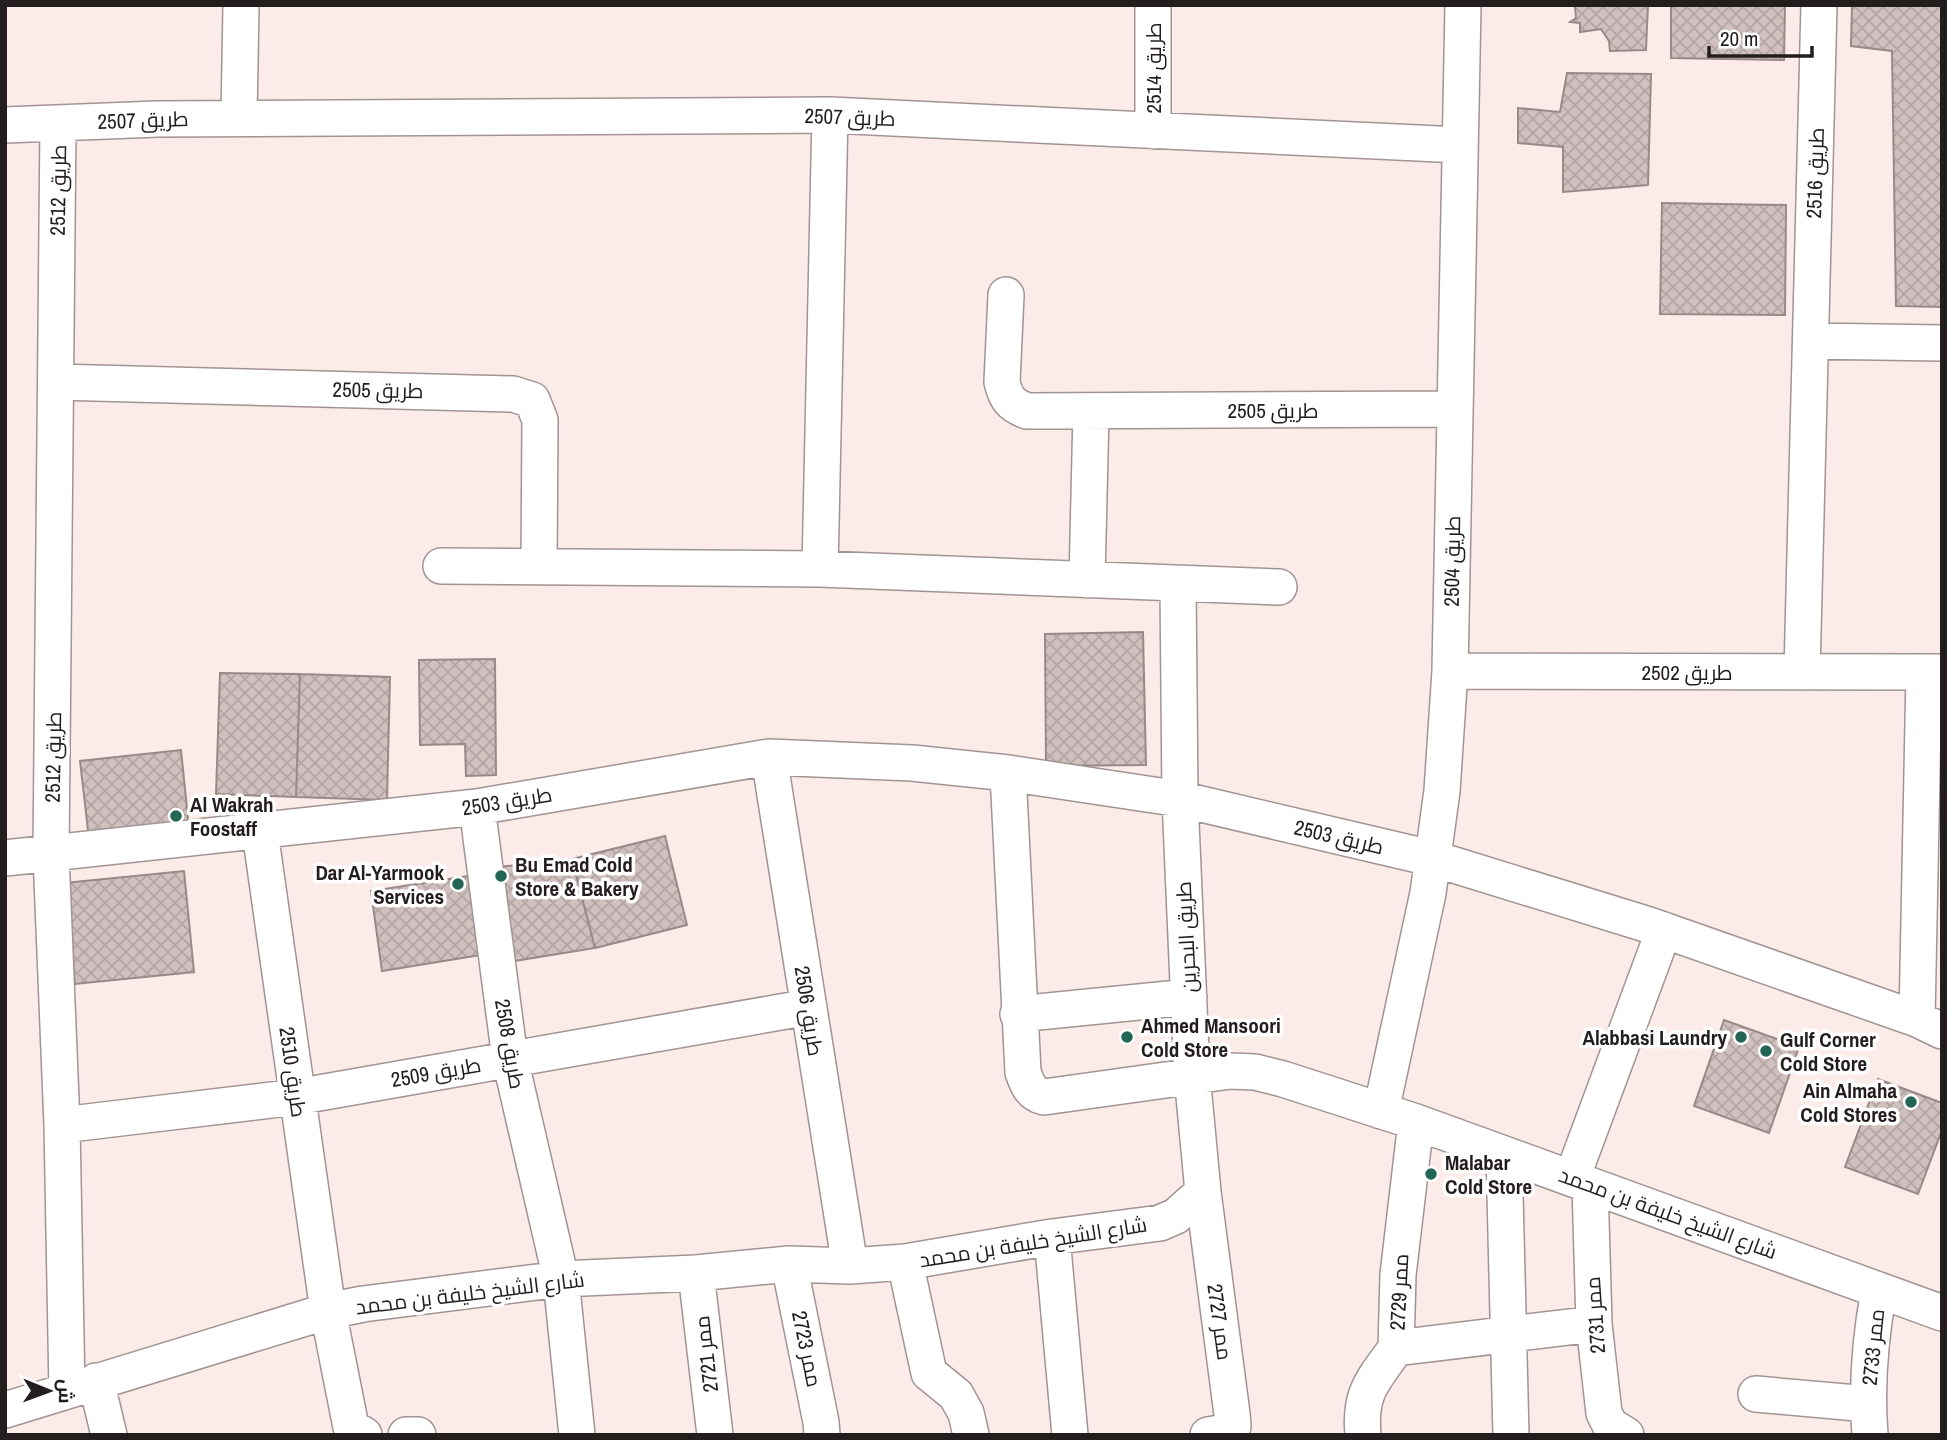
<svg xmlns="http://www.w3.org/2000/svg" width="1947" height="1440" viewBox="0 0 1947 1440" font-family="'Archivo Narrow',Cairo,sans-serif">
<defs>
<pattern id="building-cross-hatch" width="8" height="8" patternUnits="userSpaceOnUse" patternTransform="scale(1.75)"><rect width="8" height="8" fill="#d0c1bf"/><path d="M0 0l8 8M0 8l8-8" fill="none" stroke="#b2a5a4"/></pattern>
</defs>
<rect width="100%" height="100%" fill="#fbecea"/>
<path fill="url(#building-cross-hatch)" stroke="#988a88" stroke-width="2" d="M1572,5H1648L1646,50L1610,51L1609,41L1601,29L1580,32V23L1570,22L1576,18L1575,7Z
M1671,5H1785L1784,60L1671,58Z
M1852,5H1942V307L1896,306L1892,51L1851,46Z
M1567,73L1651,74L1648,185L1563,192V147L1518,143V108L1560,112Z
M1662,203L1786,205L1785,315L1660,314Z
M1143,632L1146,765L1046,766L1045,634Z
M495,659L496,775L466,776L465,744L420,745L419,660Z
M220,673L300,674L296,797L216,794Z
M300,674L390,677L387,800L296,797Z
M181,750L189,828L89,839L80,761Z
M665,836L687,925L595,948L572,859Z
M572,859L595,948L514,961L498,867Z
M184,871L194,972L75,984L65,883Z
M469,876L481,955L382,971L371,891Z
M1724,1020L1799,1047L1769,1133L1694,1106Z
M1878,1079L1942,1103V1130L1918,1194L1845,1167Z"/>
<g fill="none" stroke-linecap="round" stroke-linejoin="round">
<g stroke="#a29492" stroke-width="38">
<path id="minor" d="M1153,5V131
M239,118L241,5
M58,123L51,854L62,1125L67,1391
M5,125L157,119L830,115L1460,145
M1006,295L1002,382C1006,399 1011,405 1027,411L1455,409
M1811,341L1942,343
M56,382L513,394L532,400L540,420L539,565
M441,566L820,569L1279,587
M820,569L830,115
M1087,580L1091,412
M1178,585L1180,799L1192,1075L1203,1192L1232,1414L1233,1426L1226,1432L1208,1435
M1450,671L1942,672
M1802,672L1819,5
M769,757L850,1266
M1008,773L1023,1072C1027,1084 1031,1094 1044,1097L1230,1071L1255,1072L1283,1079L1416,1122L1942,1313
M477,807L510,1059L561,1279L577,1435
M260,832L328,1311L351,1427L364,1435
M5,858L477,807L769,757L912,763L1008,773L1180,799L1435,859L1649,925L1917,1019L1942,1031
M1018,1014L1189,997
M1917,1019L1924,673
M1381,1111L1428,893L1442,791L1450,671L1463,5
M62,1125L296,1097L809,1007
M1504,1154L1511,1435
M1572,1178L1664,930
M1590,1185L1594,1324L1604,1413L1610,1425L1626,1435
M1052,1237L1070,1435
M905,1262L929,1373L956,1395L966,1413L971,1435
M789,1264L821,1422L822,1435
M696,1273L715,1435
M1396,1348L1398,1275L1416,1122
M1396,1348L1594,1324
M96,1381L109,1435
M1756,1394L1868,1404
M5,1410L328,1311L363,1304L561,1279L696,1273L789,1264L850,1266L905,1262L1052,1237L1160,1223L1176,1216L1203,1192
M406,1435H418
M1363,1435C1359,1392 1373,1381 1396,1348
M1870,1435C1866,1385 1870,1339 1879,1290"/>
</g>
<use href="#minor" stroke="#fff" stroke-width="35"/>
</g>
<g fill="#246656" stroke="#fff" stroke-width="2.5">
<circle cx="176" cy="816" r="7"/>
<circle cx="501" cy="876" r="7"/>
<circle cx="458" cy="884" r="7"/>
<circle cx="1127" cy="1037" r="7"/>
<circle cx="1741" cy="1037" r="7"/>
<circle cx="1766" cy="1051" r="7"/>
<circle cx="1911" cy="1102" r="7"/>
<circle cx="1431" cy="1174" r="7"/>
</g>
<g text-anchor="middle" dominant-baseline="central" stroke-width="7" stroke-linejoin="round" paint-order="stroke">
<g font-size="21" fill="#231d1d" stroke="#fff">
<text transform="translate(1153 68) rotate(-90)">طريق 2514</text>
<text transform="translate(850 117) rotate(2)">طريق 2507</text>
<text transform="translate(143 120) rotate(-2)">طريق 2507</text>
<text transform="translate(1815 173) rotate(-88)">طريق 2516</text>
<text transform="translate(58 190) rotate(-89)">طريق 2512</text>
<text transform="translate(378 390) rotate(1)">طريق 2505</text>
<text x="1273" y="410">طريق 2505</text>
<text transform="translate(1452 561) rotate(-89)">طريق 2504</text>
<text x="1687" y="672">طريق 2502</text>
<text transform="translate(53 757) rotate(-89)">طريق 2512</text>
<text transform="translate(507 801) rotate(-9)">طريق 2503</text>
<text transform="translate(1339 837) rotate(13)">طريق 2503</text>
<text transform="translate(1186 937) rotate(-93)">طريق البحرين</text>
<text transform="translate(809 1011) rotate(81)">طريق 2506</text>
<text transform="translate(510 1044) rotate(80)">طريق 2508</text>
<text transform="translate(293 1072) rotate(82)">طريق 2510</text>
<text transform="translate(436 1072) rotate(-10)">طريق 2509</text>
<text transform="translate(1668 1213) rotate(20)">شارع الشيخ خليفة بن محمد</text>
<text transform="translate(1033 1242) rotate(-9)">شارع الشيخ خليفة بن محمد</text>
<text transform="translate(1399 1292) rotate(-87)">ممر 2729</text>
<text transform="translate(470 1293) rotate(-7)">شارع الشيخ خليفة بن محمد</text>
<text transform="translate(1595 1315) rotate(-94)">ممر 2731</text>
<text transform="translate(1220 1322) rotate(82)">ممر 2727</text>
<text transform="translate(1873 1347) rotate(-84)">ممر 2733</text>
<text transform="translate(807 1349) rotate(78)">ممر 2723</text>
<text transform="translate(706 1354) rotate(-97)">ممر 2721</text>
</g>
<g font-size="21" font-weight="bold" fill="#231d1d" stroke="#fff" text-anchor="start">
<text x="190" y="804">Al Wakrah<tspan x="190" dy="24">Foostaff</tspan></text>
<text x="515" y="864">Bu Emad Cold<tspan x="515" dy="24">Store &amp; Bakery</tspan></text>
<text x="444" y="872" text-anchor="end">Dar Al-Yarmook<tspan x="444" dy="24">Services</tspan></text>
<text x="1141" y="1025">Ahmed Mansoori<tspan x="1141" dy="24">Cold Store</tspan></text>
<text x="1727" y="1037" text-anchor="end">Alabbasi Laundry</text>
<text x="1780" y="1039">Gulf Corner<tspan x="1780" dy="24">Cold Store</tspan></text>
<text x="1897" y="1090" text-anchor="end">Ain Almaha<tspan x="1897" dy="24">Cold Stores</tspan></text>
<text x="1445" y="1162">Malabar<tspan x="1445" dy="24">Cold Store</tspan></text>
</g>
</g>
<rect width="1947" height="1440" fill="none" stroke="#231d1d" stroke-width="14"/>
<g transform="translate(49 1391) rotate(91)" stroke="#ffffff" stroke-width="5" paint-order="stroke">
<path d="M0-5L12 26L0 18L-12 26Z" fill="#231d1d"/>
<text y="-10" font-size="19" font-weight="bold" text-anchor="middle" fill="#231d1d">ش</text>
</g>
<path d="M1709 46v10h103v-10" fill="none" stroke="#231d1d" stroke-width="3.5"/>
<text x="1720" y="46" font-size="21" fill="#231d1d" stroke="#ffffff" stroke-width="5" paint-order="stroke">20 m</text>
</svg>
